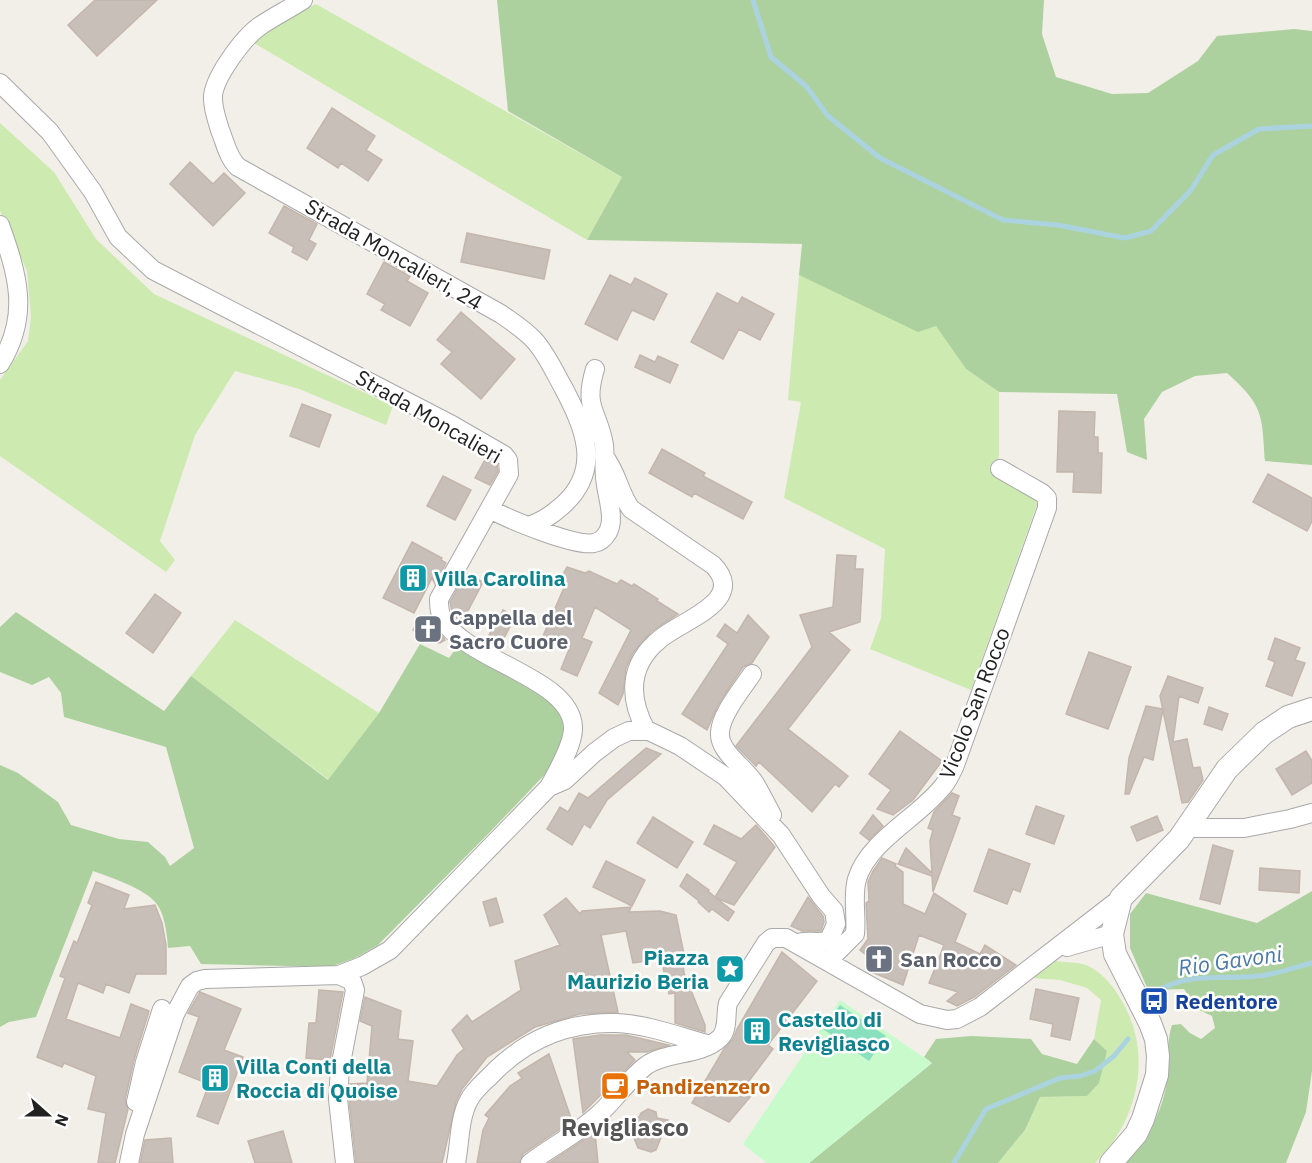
<svg xmlns="http://www.w3.org/2000/svg" width="1312" height="1163" viewBox="0 0 1312 1163" font-family="'IBM Plex Sans',sans-serif">
<rect width="100%" height="100%" fill="#f2efe9"/>
<path fill="#cdebb0" d="M316,4L622,177L587,240L254,43L266,30Z
M0,123L54,172L96,239L154,294L393,406L386,425L299,389L235,371L195,435L160,541L175,560L166,572L0,456V380L28,341L31,316L27,271L0,211Z
M799,275L841,294L936,325L966,369L999,392V456L995,475L1038,502L971,690L870,649L881,618L885,549L784,498L801,402L788,400Z
M235,620L379,713L329,780L191,676Z
M1052,960C1065,964 1080,960 1092,968C1104,975 1113,986 1120,998C1154,1052 1139,1120 1095,1163H998L1025,1130L1040,1097L1087,1096L1107,1051L1094,1039L1101,1000L1087,988L1060,980L1032,978Z"/>
<path fill="#add19e" d="M497,0H1044L1042,34L1056,77L1112,94L1148,93L1198,61L1217,36L1294,29L1312,31V465L1265,461C1262,415 1264,406 1227,373L1195,376L1162,392L1144,419L1147,460L1127,452L1117,394L999,392L966,369L936,326L918,332L799,275L802,244L587,240L622,177L508,111Z
M16,612L164,711L191,676L328,780L379,713L420,644L449,658L459,644L534,686L566,719V731L552,767L491,831L378,945L355,958L330,967L201,964L190,946L168,948C167,934 165,914 156,903C145,889 110,877 93,871L36,1017L9,1022L0,1027V765L18,773L58,802L71,825L119,839L148,842L165,857L170,866L194,848L166,747L64,717L61,693L49,677L32,685L0,672V627Z
M1312,891V1071L1306,1112L1286,1163H1126C1150,1134 1165,1109 1168,1071C1169,1055 1167,1039 1172,1025L1181,1024L1190,1033L1201,1039L1215,1028L1212,1016L1197,1009L1184,989L1148,990L1130,948V914L1146,893L1257,923Z
M971,1036L1031,1039L1042,1054L1077,1064L1094,1039L1107,1051L1099,1083L1087,1096L1040,1097L1025,1130L998,1163H809L932,1063L924,1057L936,1039Z"/>
<path fill="#c8facc" d="M840,1000L932,1063L809,1163H767L743,1144Z"/>
<path fill="#88e0be" d="M840,1005L886,1036L869,1061L823,1029Z"/>
<g fill="none" stroke-linecap="round" stroke-linejoin="round">
<path stroke="#aad3df" stroke-width="5" d="M753,0L771,57L806,86L828,116L880,158L1003,220L1058,225L1125,238L1151,231L1191,190L1213,155L1259,129L1312,126
M1154,994C1184,971 1223,980 1258,976C1276,975 1295,967 1312,963
M954,1163L986,1109L1060,1078L1080,1076L1095,1071L1114,1056L1128,1039"/>
</g>
<path fill="#c7bfb8" stroke="#c4b6ab" stroke-width="1.5" d="M95,0H157L97,56L68,25Z
M332,108L375,136L366,150L382,160L368,181L341,163L338,168L307,148Z
M190,162L213,184L224,173L245,193L213,226L170,184Z
M284,206L317,224L309,240L316,244L307,260L292,252L294,247L269,233Z
M467,233L550,250L544,279L461,262Z
M384,262L410,276L407,281L428,293L410,326L381,310L385,304L367,294Z
M610,275L631,285L635,278L667,294L654,320L632,310L617,340L585,324Z
M717,293L738,304L742,297L774,314L760,340L739,329L723,359L691,342Z
M461,312L515,359L481,399L441,364L452,352L437,340Z
M640,355L655,362L658,356L678,365L670,383L635,367Z
M302,404L331,415L319,447L290,436Z
M1059,411L1095,412L1094,437H1098V453H1102L1101,493L1073,492L1074,472H1057Z
M662,449L705,473L703,476L752,502L743,519L694,493L692,497L649,473Z
M486,458L497,464L498,471L490,485L475,478Z
M1268,474L1312,498V521L1307,531L1253,502Z
M443,476L471,490L455,520L427,506Z
M412,542L442,558L441,560L446,563L435,584L432,578L414,613L383,598Z
M837,555L856,556L855,569H863L860,622L829,632L850,650L788,729L848,776L839,787L835,784L812,812L759,762L756,766L736,746L812,647L800,615L833,607Z
M567,567L585,573L589,571L617,584L621,580L632,586L634,584L658,599L657,601L678,614L652,631L633,653L626,668L623,694L618,705L599,693L631,630L595,607L582,638L592,642L577,676L561,669L570,647L543,636L566,583L560,580Z
M466,573L483,582L461,624L452,612L450,602Z
M155,594L181,613L153,653L126,633Z
M503,610L515,617L502,642L489,635Z
M748,615L769,637L752,663L743,667L729,688L718,705L707,730L682,714L728,644L717,636L725,624L737,633Z
M420,617L432,623L445,640L440,643L435,642L413,630Z
M1275,638L1300,648L1295,660L1305,663L1292,696L1266,686L1275,662L1268,659Z
M1089,652L1131,667L1108,729L1066,714Z
M1168,676L1203,688L1198,703L1179,696L1173,742L1187,739L1193,768L1200,767L1203,780L1188,802L1182,803L1160,696Z
M1146,706L1163,709L1153,760L1144,757L1129,794H1125L1129,758Z
M1209,707L1228,714L1222,730L1204,724Z
M900,731L942,761L913,800L893,815L877,809L891,790L869,774Z
M646,748L661,754L607,800L590,828L584,824L572,845L547,829L560,807L568,812L579,793L588,798Z
M1306,751L1312,761V783L1292,795L1276,769Z
M952,793L959,796L952,815L960,818L933,892L932,876L898,864L906,848L932,873L930,841L933,830L928,828L934,812Z
M1036,806L1064,816L1054,844L1026,834Z
M873,815L883,826L869,840L860,833Z
M1157,816L1163,830L1137,841L1131,827Z
M653,817L693,842L677,868L637,843Z
M714,825L741,839L756,825L775,847L734,905L716,898L734,912L728,921L712,909L709,912L698,902L699,901L680,886L687,874L709,890L708,891L715,897L737,862L704,844Z
M1213,845L1233,851L1220,904L1200,899Z
M989,849L1030,864L1020,892L1013,889L1007,904L974,891Z
M882,858L896,864L895,866L903,872V904L925,914L934,893L966,914L955,942L980,954L985,945L1016,965L974,997L957,1006L947,1001L958,992L929,983L944,945L919,935L903,985L869,971L876,963L860,950L868,939L866,903L869,901L868,882L873,871Z
M606,861L645,880L632,906L593,887Z
M1260,868L1300,871L1299,893L1259,890Z
M96,882L129,895L124,909L155,905L162,923L166,945V974H136L129,993L106,984L103,993L78,983L66,1019L120,1038L131,1004L149,1011L134,1060L125,1100L128,1109L115,1163H98L106,1113L88,1109L96,1076L64,1063L62,1067L37,1057L65,978L60,976L74,941L77,943L92,905L88,903Z
M808,897L823,916L824,922L821,931H802L791,926Z
M496,898L503,922L490,926L483,902Z
M566,898L580,914L582,911L631,907L629,912L660,911L676,915L684,954H682L684,973L705,1025V1032L675,1023V993L669,994L661,959L633,963L626,931L601,935L618,1012L580,1014L535,1027L487,1057L462,1089L456,1102L442,1163H356L349,1099L350,1084L367,1083L372,1026L360,1021L365,997L401,1011L398,1039L413,1041L408,1081L437,1086L457,1055L464,1049L452,1030L467,1015L472,1022L521,990L515,961L560,945L544,915Z
M782,952L817,981L768,1045L773,1049L746,1085L756,1090L729,1122L692,1103L724,1049L733,1039L737,1029Z
M1036,989L1079,998L1070,1040L1051,1036L1053,1024L1030,1019Z
M319,990L343,992L330,1060L306,1058L309,1023H316Z
M200,992L241,1009L224,1050L243,1057L218,1124L197,1116L209,1084L179,1072L199,1017L188,1013Z
M600,1035H626L669,1045L647,1052H627L635,1060L583,1113L573,1039Z
M549,1054L572,1121L523,1154L519,1163H477L483,1130L489,1118L485,1115L510,1086L522,1078L518,1073Z
M648,1109L656,1112L657,1118L668,1120L656,1150L651,1152L638,1148L627,1121L639,1117L641,1113Z
M283,1131L292,1163H255L248,1141Z
M595,1132L598,1163H549L579,1143Z
M171,1138L173,1163H140L145,1140Z"/>
<g fill="none" stroke-linecap="round" stroke-linejoin="round">
<g stroke="#a9a9a9" stroke-width="20">
<path id="minor" d="M303,0C289,9 273,17 260,26C244,37 212,79 213,99C213,109 217,120 220,130C225,142 228,158 238,167L501,314C512,322 524,329 534,340C546,353 554,371 563,387C584,427 603,469 563,505C552,515 542,522 528,526
M0,83L50,132L93,192L118,237L153,270L452,425L504,455L508,460L509,474L439,599C439,605 439,612 442,618C465,661 571,677 573,727C574,744 557,772 549,787L390,950L362,966L339,975L205,979L197,981L190,986L175,1014L135,1134L129,1163
M0,225C18,275 30,316 0,364
M604,456C618,474 619,493 631,509L713,565C748,601 682,620 660,639C629,664 628,697 646,730
M490,509C508,519 575,547 594,543C600,542 605,537 608,532C610,528 611,523 611,518C611,505 606,491 605,477C604,467 605,455 604,445C598,410 583,409 595,369
M752,674C742,689 721,714 720,732C718,751 744,767 754,782C760,792 766,804 772,815
M549,787L565,780L594,753L614,738L629,731H649L680,746L726,777L781,835L821,896L834,911L836,924L829,940C818,945 808,939 798,943
M1186,828H1244L1290,819L1312,813
M1067,947L1112,934
M828,961L855,934C857,916 852,896 857,879C869,840 921,816 944,785C949,779 952,771 955,765L1047,508V498L1042,493L1000,469
M339,975L352,981L355,990L340,1068L338,1099L345,1163
M136,1102L145,1062L162,1009
M456,1163C460,1143 459,1118 469,1100C474,1089 488,1079 496,1070C529,1038 570,1022 616,1023C647,1024 680,1037 710,1045
M530,1163C552,1146 577,1134 598,1115C614,1101 630,1077 647,1065C668,1051 701,1056 720,1038C729,1029 725,1014 728,1003L766,943L772,938H786L920,1014L947,1020L957,1019L980,1007L1121,898"/>
</g>
<g stroke="#a9a9a9" stroke-width="24">
<path id="tertiary" d="M1111,1163L1136,1134L1143,1119L1157,1075L1158,1056L1156,1039L1150,1023L1115,954L1112,934L1121,898L1179,839L1227,769L1264,733L1288,717L1312,709"/>
</g>
<use href="#minor" stroke="#fff" stroke-width="18"/>
<use href="#tertiary" stroke="#fff" stroke-width="22"/>
</g>
<defs>
<g id="building-square" transform="scale(1.5)"><rect x="-9" y="-9" width="18" height="18" rx="4" fill="#0f9aa8" stroke="#fff"/><path d="M-4-6H4V6H1V3H-1V6H-4ZM-2.5-4.3h1.7v1.8h-1.7ZM.8-4.3h1.7v1.8H.8ZM-2.5-1h1.7V.8h-1.7ZM.8-1h1.7V.8H.8Z" fill="#fff"/></g>
<g id="church-square" transform="scale(1.5)"><rect x="-9" y="-9" width="18" height="18" rx="4" fill="#6b7280" stroke="#fff"/><path d="M-1.2-6h2.4v3.5h3.3v2.4h-3.3V6h-2.4V-.1h-3.3v-2.4h3.3Z" fill="#fff"/></g>
<g id="sight-square" transform="scale(1.5)"><rect x="-9" y="-9" width="18" height="18" rx="4" fill="#0f9aa8" stroke="#fff"/><path d="M0-6L1.8-2.2L6-1.7L2.9 1.2L3.7 5.4L0 3.3L-3.7 5.4L-2.9 1.2L-6-1.7L-1.8-2.2Z" fill="#fff"/></g>
<g id="bus-square" transform="scale(1.5)"><rect x="-9" y="-9" width="18" height="18" rx="4" fill="#1a4fb4" stroke="#fff"/><path d="M-5-6H5V4H4V6H2V4H-2V6H-4V4H-5ZM-3.5-4V0h7V-4ZM-3.5 1.2v1.5H-2V1.2ZM2 1.2v1.5H3.5V1.2Z" fill="#fff"/></g>
<g id="cafe-square" transform="scale(1.5)"><rect x="-9" y="-9" width="18" height="18" rx="4" fill="#e8710a" stroke="#fff"/><path d="M-5.5-4.5H6V0H3Q3 3.5 0 3.5H-2.5Q-5.5 3.5-5.5 0ZM3-3.2v2h1.7v-2ZM-6 4.5H4V6H-6Z" fill="#fff"/></g>
</defs>
<g fill-rule="evenodd">
<use href="#building-square" x="413" y="578"/>
<use href="#church-square" x="428" y="629"/>
<use href="#church-square" x="879" y="959"/>
<use href="#sight-square" x="730" y="969"/>
<use href="#bus-square" x="1154" y="1001"/>
<use href="#building-square" x="757" y="1031"/>
<use href="#building-square" x="215" y="1078"/>
<use href="#cafe-square" x="615" y="1086"/>
</g>
<g text-anchor="middle" dominant-baseline="central" stroke-width="5" stroke-linejoin="round" paint-order="stroke">
<g font-size="21" fill="#222" stroke="#fff">
<text transform="translate(394 254) rotate(30)">Strada Moncalieri, 24</text>
<text transform="translate(429 416) rotate(30)">Strada Moncalieri</text>
<text transform="translate(974 703) rotate(-69)">Vicolo San Rocco</text>
</g>
<g font-size="21" font-weight="bold" fill="#0d838f" stroke="#fff" text-anchor="start">
<text x="434" y="578">Villa Carolina</text>
<text x="709" y="957" text-anchor="end">Piazza<tspan x="709" dy="24">Maurizio Beria</tspan></text>
<text x="778" y="1019">Castello di<tspan x="778" dy="24">Revigliasco</tspan></text>
<text x="236" y="1066">Villa Conti della<tspan x="236" dy="24">Roccia di Quoise</tspan></text>
</g>
<g font-size="21" font-weight="bold" fill="#5b616d" stroke="#fff" text-anchor="start">
<text x="449" y="617">Cappella del<tspan x="449" dy="24">Sacro Cuore</tspan></text>
<text x="900" y="959">San Rocco</text>
</g>
<g font-size="21" font-weight="bold" fill="#164399" stroke="#fff" text-anchor="start">
<text x="1175" y="1001">Redentore</text>
</g>
<g font-size="21" font-weight="bold" fill="#c56008" stroke="#fff" text-anchor="start">
<text x="636" y="1086">Pandizenzero</text>
</g>
<g font-size="22" font-style="italic" fill="#4a7aab" stroke="#fff">
<text transform="translate(1230 960) rotate(-8)">Rio Gavoni</text>
</g>
<g font-size="24" font-weight="bold" fill="#555" stroke="#fff">
<text x="625" y="1127">Revigliasco</text>
</g>
</g>
<g transform="translate(48 1115) rotate(111)" stroke="#ffffff" stroke-width="4.5" paint-order="stroke">
<path d="M0-4.5L10 22L0 15L-10 22Z" fill="#222222"/>
<text y="-9" font-size="16" font-weight="bold" text-anchor="middle" fill="#222222">N</text>
</g>
</svg>
